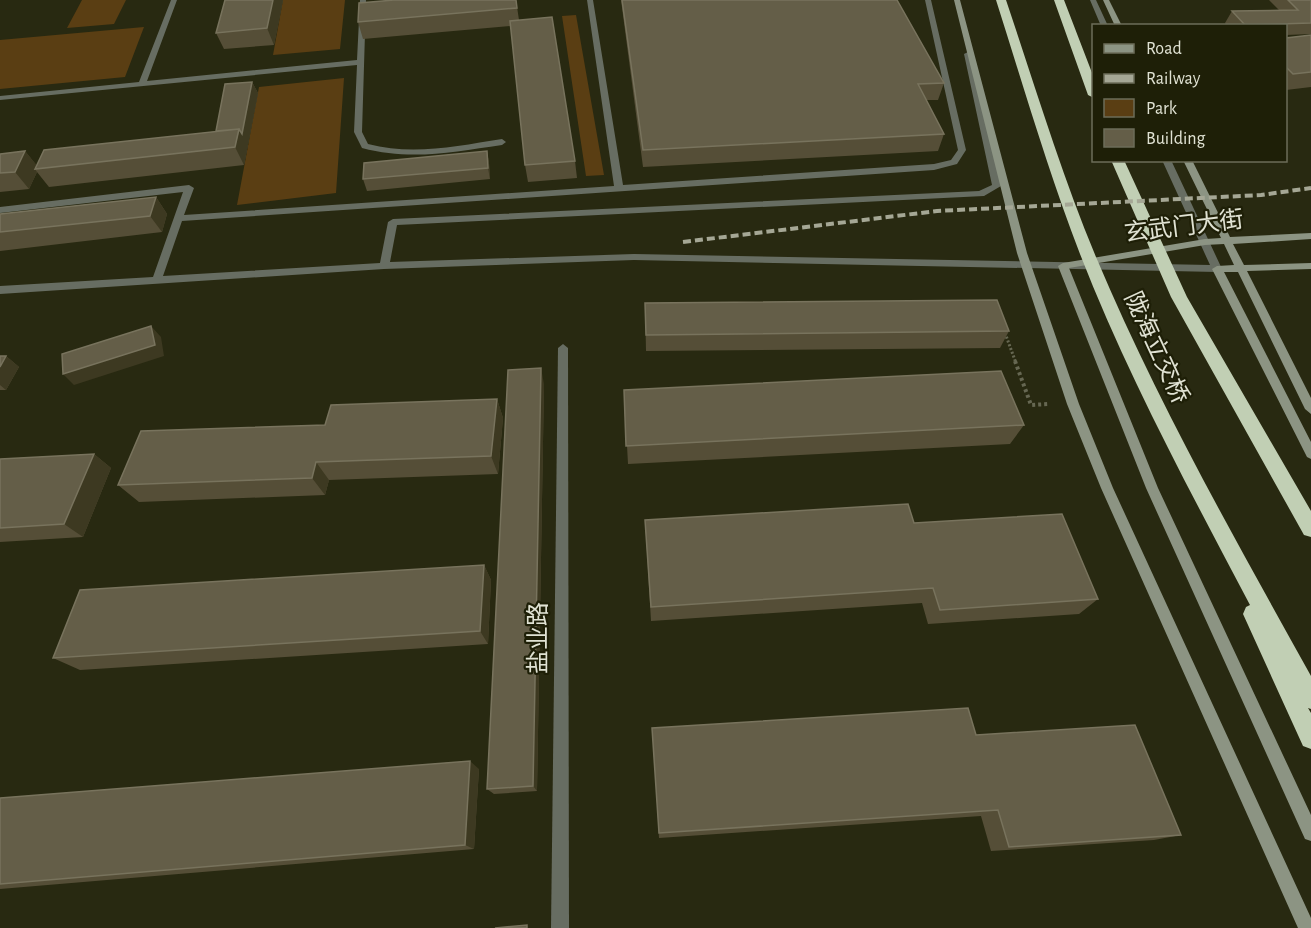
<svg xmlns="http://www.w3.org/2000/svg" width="1311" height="928" viewBox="0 0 1311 928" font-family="'Alegreya Sans','Noto Sans SC',sans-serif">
<rect width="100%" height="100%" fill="#282911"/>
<path fill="#5a3e13" d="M82,0H126L114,24L67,28Z
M283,0H345L340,49L273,55Z
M576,15L604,175L586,176L562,16Z
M144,27L125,77L0,89V40Z
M344,78L336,193L237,205L259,87Z"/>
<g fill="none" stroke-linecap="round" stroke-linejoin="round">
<path stroke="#666752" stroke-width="3" stroke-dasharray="2 2" stroke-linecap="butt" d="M1005,333L1016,363"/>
<path stroke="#666752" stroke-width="4" stroke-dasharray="3 3" stroke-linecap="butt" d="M1015,361L1031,405L1049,404"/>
<path fill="#676d62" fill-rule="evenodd" d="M171,0H177L147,81L357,60L360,0H366L362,132L368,144C413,156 457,146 502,139L506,142L502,145C453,152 411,161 362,148L354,132L357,65L0,100V96L139,82Z
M587,0H593L623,185L934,164L951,160L958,150L925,0H931L966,150L957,164L934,170L182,221L163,276L380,263L388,222L393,219L979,191L992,185L964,54L968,52L972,54L1001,186L984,196L397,225L390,262L634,254L1210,265L1162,160H1171L1222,269L1217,272L634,260L384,269L0,294V286L153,277L183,192L0,213V207L189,185L194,188L184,215L614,186Z
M1090,0H1096L1108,26H1101Z"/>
<path fill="#676d62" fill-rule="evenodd" d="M563,344L568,348L569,928H551L558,348Z"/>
<path fill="#8c9483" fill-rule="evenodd" d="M954,0H960L1027,253L1079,404L1113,488L1311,918V928H1298L1101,488L1067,404L1017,253Z
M1103,0H1109L1122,26H1115Z
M1183,160H1192L1230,237L1311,233V239L1233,244L1244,265L1311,263V269L1247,271L1311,398V414L1305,409L1238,272H1224L1311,442V459L1307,457L1212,269L1217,266L1234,265L1224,244L1205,245L1069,268L1158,488L1311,815V841L1305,839L1146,488L1058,266L1063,263L1205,239L1221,238Z"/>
<path fill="#c1cfb4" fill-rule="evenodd" d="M996,0H1006C1035,86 1061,173 1096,257C1157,402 1235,539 1311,676V709L1308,708L1311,713V749L1303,746L1243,614L1246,607L1250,605C1190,491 1127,375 1080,254C1048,171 1023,85 996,0Z
M1054,0H1064L1094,78V98L1088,95Z
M1111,160H1124L1187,297L1311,511V537L1304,535L1171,297Z"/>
<path stroke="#a5a795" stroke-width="4" stroke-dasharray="8 4" stroke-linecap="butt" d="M683,242L937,211L1261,195L1311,188"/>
</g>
<path fill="#554e37" d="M225,0H283L274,45L224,49L216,33Z
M516,0L519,20L575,161L577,178L528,182L525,165L511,26L363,39L358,22Z
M621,0H897L944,83L938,100H926L944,134L938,151L643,167Z
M1269,0H1311V34L1286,35V26H1227L1225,23L1232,11L1279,10Z
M1311,35V87L1286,90V38Z
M252,82L258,93L244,165L49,187L37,172L29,189L0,192V154L25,151L37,166L216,131Z
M487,151L489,163L490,179L367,191L363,179Z
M156,197L167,214L162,232L0,251V214Z
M645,303L1009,331L1000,348L646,351Z
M0,356H6L19,367L6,390H0Z
M544,384L537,791L494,794L487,789Z
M624,390L1024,425L1010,444L628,464Z
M497,399L503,418L498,474L329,480L325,495L139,502L118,485L325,425Z
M94,454L111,468L83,537L0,542V459Z
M645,520L1098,599L1079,614L928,624L922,603L651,621Z
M484,565L491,580L488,644L80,670L53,658Z
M976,735L1181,835L1154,840L991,851L981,816L659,838L653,737Z
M479,769L474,849L0,889V798Z"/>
<path fill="#3d3921" d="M273,0H283L274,45L267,28Z
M252,82L258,93L244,165L235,147Z
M25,151L39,168L35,169L37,172L29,189L15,172Z
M487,151L489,163L490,179L488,168Z
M156,197L167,214L162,232L150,216Z
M151,326L161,337L164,356L74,385L63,374Z
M6,356L19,367L6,390L0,385V367Z
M541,368L544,384L537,791L533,786Z
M497,399L503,418L498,474L491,456Z
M94,454L111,468L83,537L64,524Z
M316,462L329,480L325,495L312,478Z
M484,565L491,580L488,644L480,631Z
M470,761L479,769L474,849L465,845Z"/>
<path fill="#645e48" stroke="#78735d" stroke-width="1.5" d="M225,0H273L267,28L216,33Z
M394,0H516L517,8L358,22L359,3Z
M622,0H897L944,83L918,84L944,134L643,150Z
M1288,0H1311V23L1245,25L1232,11L1298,10Z
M552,17L575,161L525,165L510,21Z
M1311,35V72L1293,74L1286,67V38Z
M252,82L242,134L239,129L216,131L225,84Z
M239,129L235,147L35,169L44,150Z
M25,151L15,172L0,173V154Z
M487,151L488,168L363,179L364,163Z
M156,197L150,216L0,232V214Z
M997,300L1009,331L646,335L645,303Z
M151,326L155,345L63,374L62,354Z
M0,356H6L0,367Z
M541,368L533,786L487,789L508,370Z
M1001,371L1024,425L626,446L624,390Z
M497,399L491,456L316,462L312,478L118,485L141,431L325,425L331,405Z
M94,454L64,524L0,528V459Z
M908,504L914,523L1062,514L1098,599L940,610L933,588L651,607L645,520Z
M484,565L480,631L53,658L80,590Z
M968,708L976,735L1135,725L1181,835L1009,847L998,810L659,833L652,728Z
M470,761L465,845L0,884V798Z
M527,925V928H495Z"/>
<g text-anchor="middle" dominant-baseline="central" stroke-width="4.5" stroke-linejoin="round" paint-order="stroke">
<g font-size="24" fill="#e0e2d3" stroke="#1e1f07">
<text transform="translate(1184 227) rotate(-7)">玄武门大街</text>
<text transform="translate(1156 348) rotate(65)">陇海立交桥</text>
<text transform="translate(539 638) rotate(-90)">盐业路</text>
</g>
</g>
<rect x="1092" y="24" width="195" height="138" fill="#1e1f07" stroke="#6c6d59" stroke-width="1.5"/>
<rect x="1104" y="44" width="30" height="9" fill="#8c9483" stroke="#6c6d59" stroke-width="1.5"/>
<text x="1146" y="54" font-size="18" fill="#e0e2d3">Road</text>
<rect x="1104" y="74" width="30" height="9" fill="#a5a795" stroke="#6c6d59" stroke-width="1.5"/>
<text x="1146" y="84" font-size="18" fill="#e0e2d3">Railway</text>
<rect x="1104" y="99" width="30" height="18" fill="#5a3e13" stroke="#6c6d59" stroke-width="1.5"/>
<text x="1146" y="114" font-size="18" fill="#e0e2d3">Park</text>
<rect x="1104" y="129" width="30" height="18" fill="#645e48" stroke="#6c6d59" stroke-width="1.5"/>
<text x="1146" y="144" font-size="18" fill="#e0e2d3">Building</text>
</svg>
